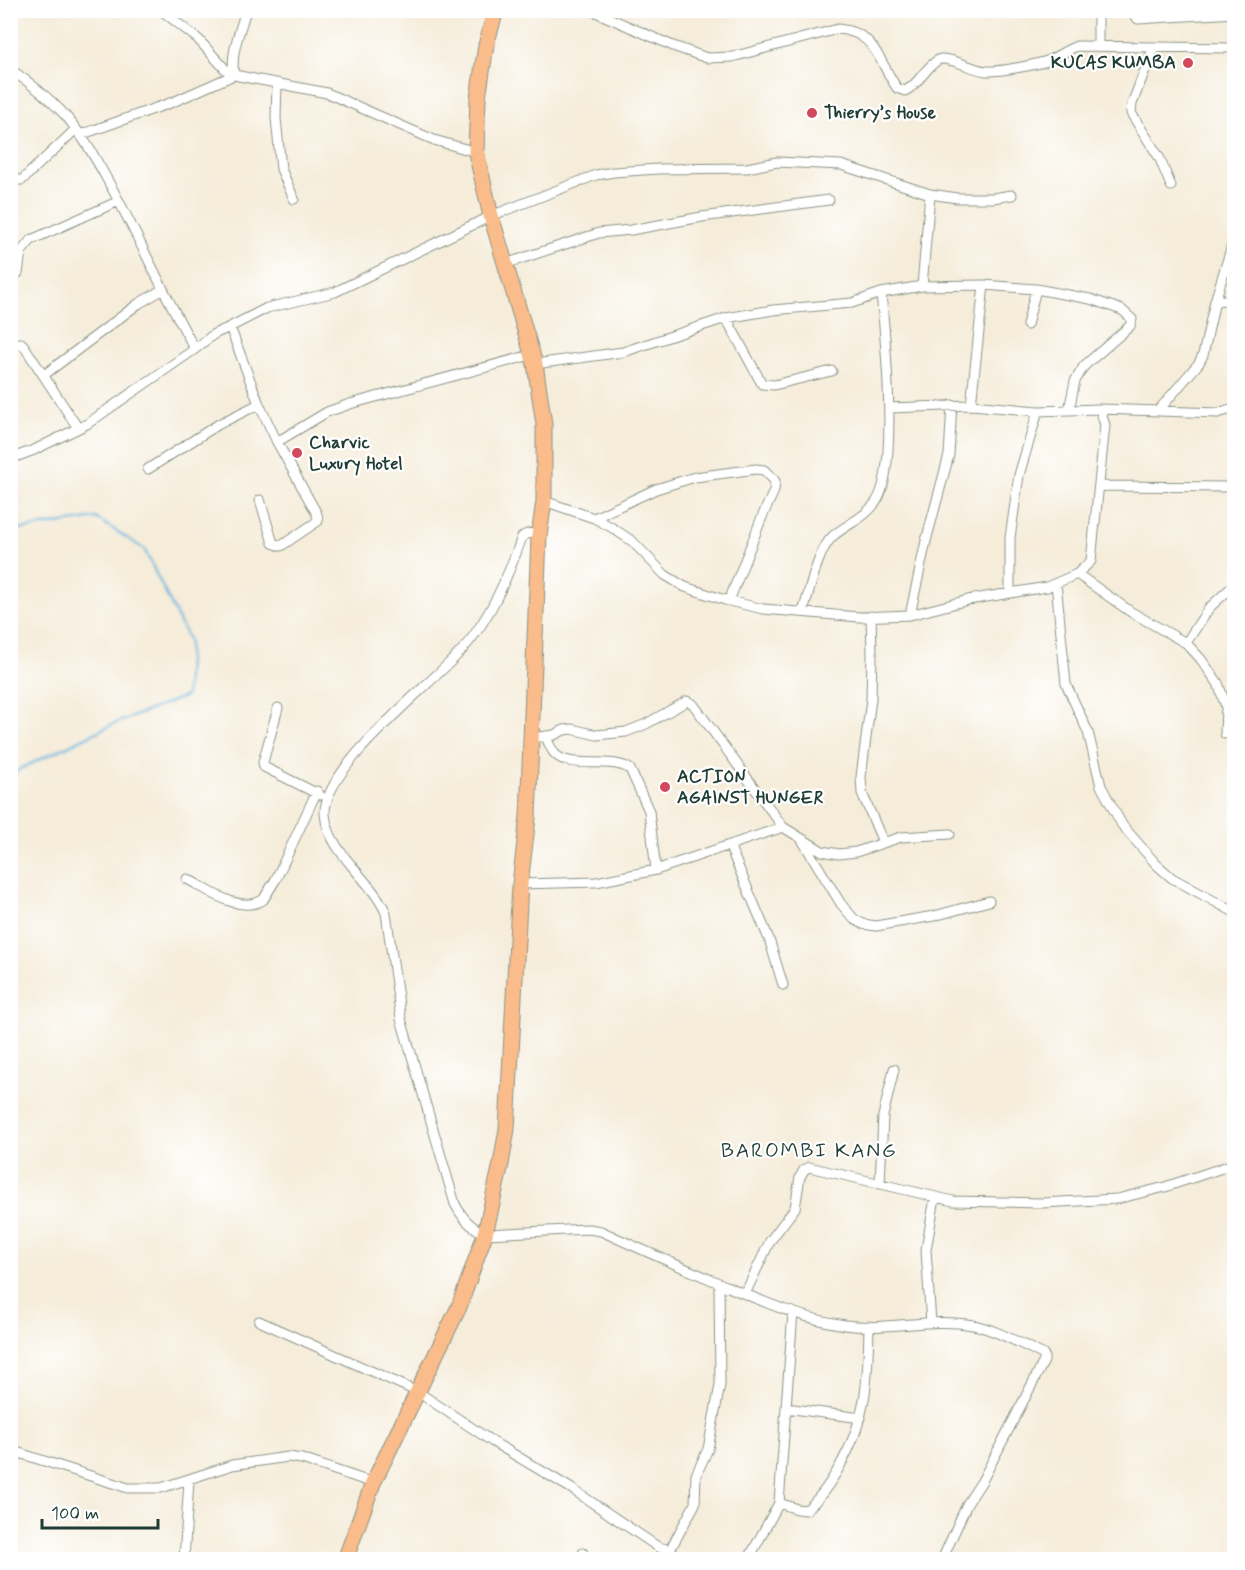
<svg xmlns="http://www.w3.org/2000/svg" width="1245" height="1570" viewBox="0 0 1245 1570" font-family="Mynerve,sans-serif">
<rect width="100%" height="100%" fill="#fff"/>
<filter id="ink" filterUnits="userSpaceOnUse"><feTurbulence type="fractalNoise" baseFrequency=".0167" numOctaves="2"/><feDisplacementMap in="SourceGraphic" scale="12" xChannelSelector="R" yChannelSelector="G"/><feConvolveMatrix kernelMatrix="1 2 1 2 8 2 1 2 1" color-interpolation-filters="sRGB"/></filter>
<filter id="wash" filterUnits="userSpaceOnUse"><feTurbulence type="fractalNoise" baseFrequency=".008" numOctaves="4" result="noise"/><feDisplacementMap in="SourceGraphic" scale="24" xChannelSelector="R" yChannelSelector="G"/><feGaussianBlur stdDeviation="1.35" result="paint"/><feColorMatrix in="noise" values="0 0 0 0 0 0 0 0 0 0 0 0 0 0 0 0 0 1.4 0 .05"/><feComposite in="paint" operator="in"/></filter>
<g filter="url(#wash)">
<rect width="100%" height="100%" fill="#f5ecd9"/>
<g fill="none" stroke-linecap="round" stroke-linejoin="round">
<path stroke="#65b5e0" stroke-width="2" d="M10,531L96,518L144,549L189,641L186,696L111,725L18,770L10,779"/>
</g>
</g>
<g filter="url(#ink)">
<g fill="none" stroke-linecap="round" stroke-linejoin="round">
<g stroke="#8a9486" stroke-width="11">
<path id="minor" d="M161,10L198,39L226,70L234,75L327,93L434,140L476,152
M591,10L673,46L707,58L732,57L838,29C876,32 878,61 897,88L905,91C920,84 925,66 940,59C955,58 970,69 986,71C998,72 1035,65 1047,61C1057,57 1066,50 1077,46L1234,48
M1129,10L1138,19L1234,13
M1098,46V10
M1153,49L1132,104L1131,113L1159,157L1171,186
M10,69C29,82 47,96 63,113C84,136 98,163 113,190C141,242 165,297 195,349L214,334L230,327
M277,83L276,118L281,169L294,199
M80,135L173,102L234,75C230,54 240,31 246,10
M10,175L17,180H22L76,129
M505,264L599,233L631,230L702,217L829,200
M18,273L21,252L31,240L119,201
M922,286L930,194
M1215,301L1234,299
M726,318L762,384L774,385L832,371
M1027,325L1036,289
M10,344L21,343L24,346L78,428
M535,364L623,352L726,318L773,310L852,303L881,293L922,286L984,285L1036,289L1090,299L1122,310L1132,319L1130,326L1084,366L1075,381L1069,410
M44,375L138,304L162,290
M889,408L971,405
M1100,409L1218,413L1234,408
M1158,411L1199,363L1203,355L1215,301L1234,239
M277,442L327,412L350,404L531,355
M10,459L34,450L87,424L195,349
M148,469L219,424L259,404
M1099,486L1234,487
M260,500L273,543L281,546L318,521L317,514L277,442L259,404L230,327L267,308L335,292L491,216L596,175L614,172L658,169L747,168L777,162L841,165L930,194L957,198H993L1012,195
M544,501L594,518L611,527L632,541L665,575L685,587L725,600L763,609L859,617L910,615L968,600L1047,587L1077,574L1091,561L1105,425L1100,409L1038,411L971,405L984,285
M594,518L656,489L695,477L756,469L764,470L775,481L774,491L762,517L729,601
M539,536C532,533 528,532 522,537C508,576 491,617 463,649C432,684 322,768 325,814C328,853 371,878 386,913L401,1019L455,1204C463,1219 470,1226 485,1234L588,1229L601,1231C640,1249 679,1266 719,1283C759,1300 801,1319 845,1325C887,1331 930,1317 973,1325C993,1328 1025,1346 1044,1355V1361L982,1481L967,1504L942,1560
M1077,574L1131,612L1186,643L1200,658L1218,683L1226,707L1225,734
M1056,583L1066,684L1088,732L1101,786L1122,825L1156,864L1172,878L1234,912
M1010,592V538L1019,475L1038,411
M803,612C810,591 817,551 833,536C847,524 865,518 876,502C899,470 885,336 881,293
M910,615L926,541L949,455L952,405
M871,616L872,654L871,699L861,777L862,793L883,842
M1186,643L1209,608L1234,585
M278,708L263,762L264,767L320,795
M546,736C548,742 551,749 555,754C570,770 610,756 630,769L649,811L656,870
M531,738L554,735L564,730L572,729L597,735L626,732L646,724L687,701L693,704L783,827
M802,840L841,904L854,919L863,924L876,926L934,916L989,901
M729,845L769,939L783,985
M187,879C209,890 238,914 263,900L276,879L317,791
M520,884L596,882L656,870L783,827L822,851L839,854L856,852L901,837L950,834
M1231,1165L1234,1188
M880,1184L883,1116L894,1069
M745,1294L770,1241L795,1208L800,1177L804,1170L809,1167L953,1201L1042,1203L1117,1199L1165,1187L1234,1164
M259,1321L418,1392L493,1442L572,1489L658,1547L667,1549L671,1548L695,1504L696,1475L708,1449L720,1385L719,1283
M931,1323L926,1250L935,1198
M786,1408L861,1418
M10,1450L128,1488H161L232,1465L288,1457L302,1459L373,1483
M779,1503L797,1509L806,1510C821,1498 831,1482 840,1466C867,1418 868,1380 869,1326
M184,1560L189,1480
M583,1560V1553
M748,1560L779,1503L793,1312"/>
</g>
<g stroke="#8a9486" stroke-width="17">
<path id="trunk" d="M345,1560L373,1483L459,1307L485,1234L501,1164L507,1129L520,884L528,817L539,536L544,501V424L535,364L491,216L476,152L478,98L486,45L496,10"/>
</g>
<use href="#minor" stroke="#fff" stroke-width="9"/>
<use href="#trunk" stroke="#fabc8b" stroke-width="15"/>
</g>
</g>
<g fill="#d1495b" stroke="#fff" stroke-width="2">
<circle cx="1188" cy="63" r="6"/>
<circle cx="812" cy="113" r="6"/>
<circle cx="297" cy="453" r="6"/>
<circle cx="665" cy="787" r="6"/>
</g>
<g text-anchor="middle" dominant-baseline="central" stroke-width="4.5" stroke-linejoin="round" paint-order="stroke">
<g font-size="18" font-weight="bold" fill="#1f3d34" stroke="#fff" text-anchor="start">
<text x="1176" y="63" text-anchor="end">KUCAS KUMBA</text>
<text x="824" y="113">Thierry’s House</text>
<text x="309" y="443">Charvic<tspan x="309" dy="21">Luxury Hotel</tspan></text>
<text x="677" y="777">ACTION<tspan x="677" dy="21">AGAINST HUNGER</tspan></text>
</g>
<g font-size="21" letter-spacing="1.5" fill="#1f3d34" stroke="#fff">
<text x="809" y="1151">BAROMBI KANG</text>
</g>
</g>
<rect width="1245" height="1570" fill="none" stroke="#fff" stroke-width="36"/>
<path d="M42 1519v9h116v-9" fill="none" stroke="#1f3d34" stroke-width="3"/>
<text x="51" y="1519" font-size="18" fill="#1f3d34" stroke="#ffffff" stroke-width="4.5" paint-order="stroke">100 m</text>
</svg>
